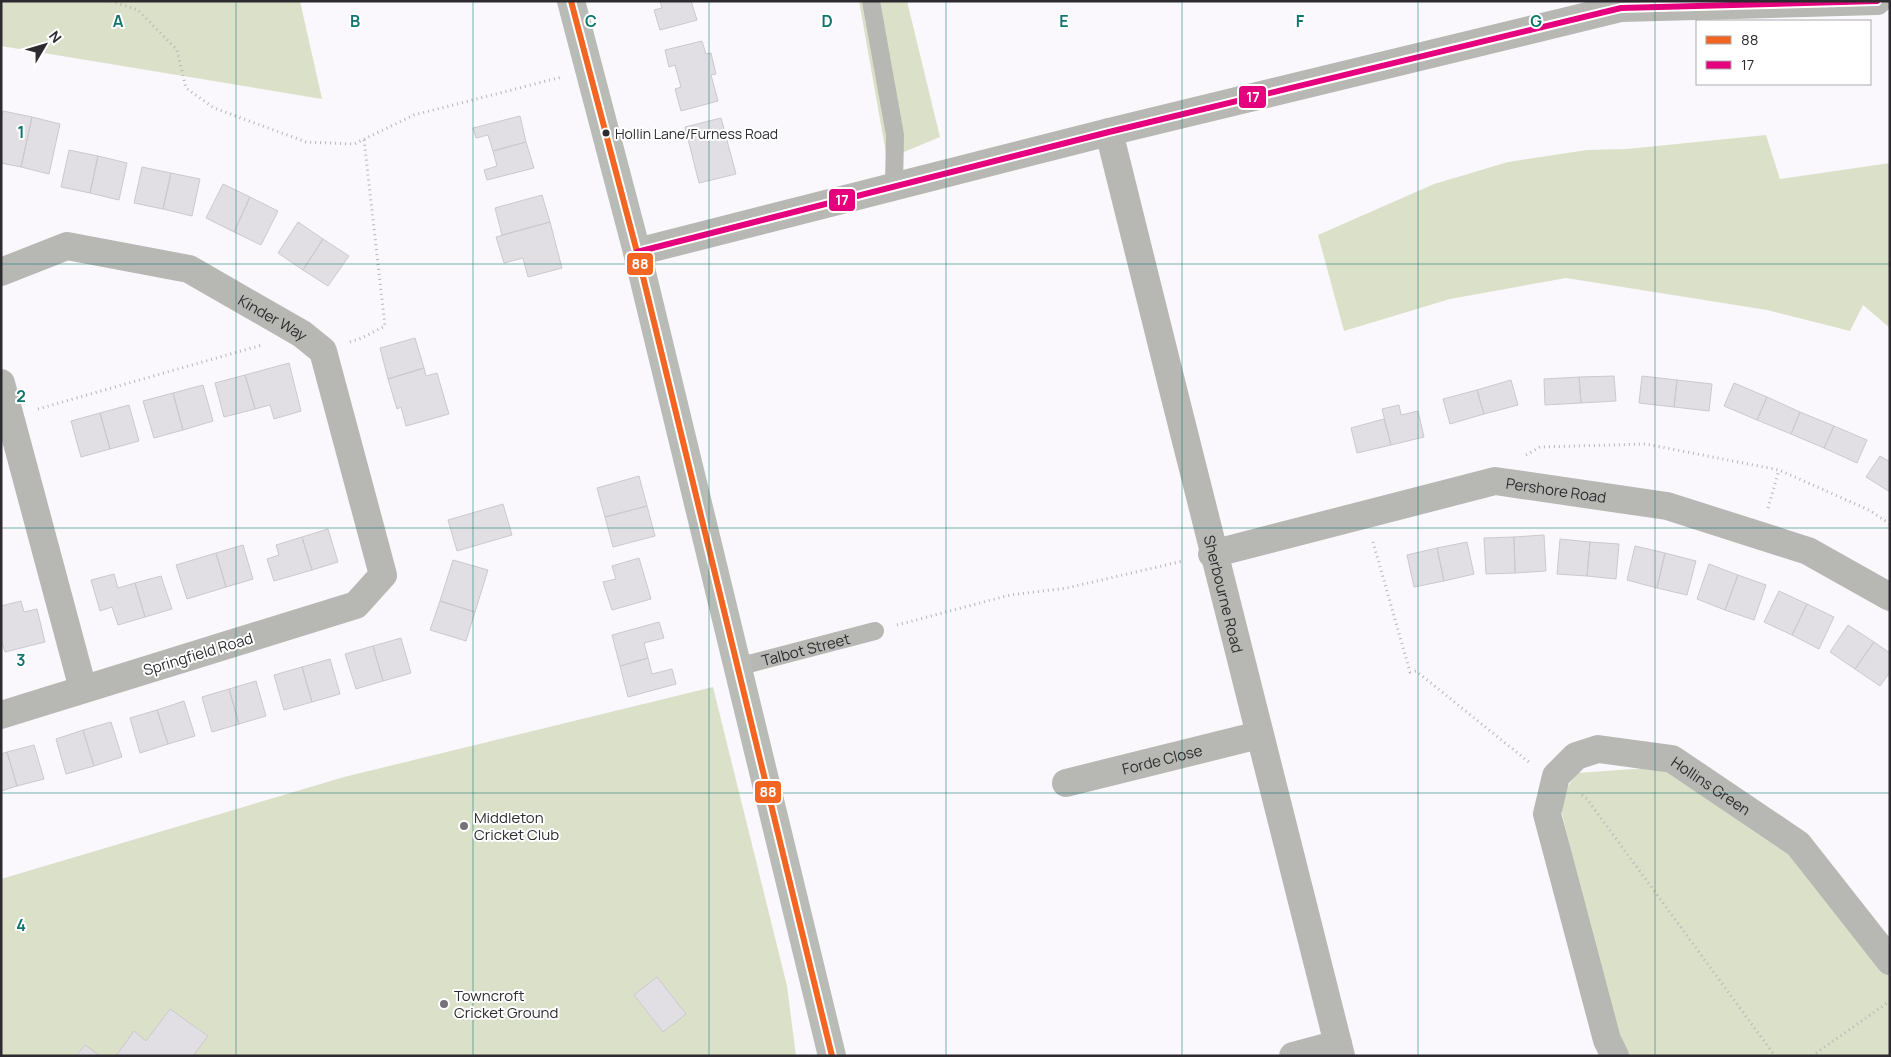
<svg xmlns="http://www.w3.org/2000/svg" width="1891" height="1057" viewBox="0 0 1891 1057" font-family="Manrope,sans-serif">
<rect width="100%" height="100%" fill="#faf8fc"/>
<path fill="#dbe1c9" d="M1,1H300L322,99L1,46Z
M859,1H907L940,137L887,159Z
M1766,135L1780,179L1890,163V328L1863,305L1850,331L1767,310L1566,278L1450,299L1344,331L1318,235L1434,184L1508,162L1587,150L1627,149Z
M713,687L787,986L796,1056H1V879L344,777Z
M1662,767L1798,853L1890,975V1056H1623L1608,1012L1559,800L1577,773Z"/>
<path fill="#e1dfe4" stroke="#cbc9ce" d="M660,1H691L697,20L660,30L654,10L662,8Z
M702,41L706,54L711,53L716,74L711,75L718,101L681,111L675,89L681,87L675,65L669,67L665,50Z
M3,111L32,117L21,167L1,163V120Z
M520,116L526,142L493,151L488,135L476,138L473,128Z
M32,117L60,124L49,174L21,167Z
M721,118L736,174L699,183L685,127Z
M526,142L534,168L487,180L484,170L497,166L493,151Z
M69,150L98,156L90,193L61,187Z
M98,156L127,163L119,200L90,193Z
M142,167L171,173L163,209L134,203Z
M171,173L200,179L192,216L163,209Z
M223,184L250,197L234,232L206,218Z
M542,195L550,222L502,235L495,208Z
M250,197L278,211L261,245L234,232Z
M298,222L323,239L303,270L278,253Z
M550,222L562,268L528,277L523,258L504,263L496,237Z
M323,239L349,256L328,286L303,270Z
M415,338L424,368L388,379L380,348Z
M289,363L301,411L274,419L270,405L255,409L245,375Z
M424,368L426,376L437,373L449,414L406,426L401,407L397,409L388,379Z
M245,375L255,409L224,417L215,383Z
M1614,376L1616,401L1581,403L1579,377Z
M1642,376L1677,380L1674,407L1639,403Z
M1579,377L1581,403L1545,405L1544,379Z
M1511,380L1518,405L1484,414L1477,390Z
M1677,380L1712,384L1709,411L1674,407Z
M1734,383L1767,397L1757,420L1724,406Z
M203,385L213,421L183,430L173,393Z
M1477,390L1484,414L1450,424L1443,399Z
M173,393L183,430L154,438L143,401Z
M1767,397L1800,412L1791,434L1757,420Z
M129,405L139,441L110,449L100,413Z
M1399,405L1401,415L1418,411L1424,437L1391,445L1382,409Z
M1800,412L1834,426L1824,448L1791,434Z
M100,413L110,449L81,457L71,421Z
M1384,419L1391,445L1357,453L1351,428Z
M1834,426L1867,440L1857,463L1824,448Z
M1880,456L1890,462V492L1866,477Z
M639,476L647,506L605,517L597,488Z
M503,504L512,535L457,551L448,520Z
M647,506L655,536L613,547L605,517Z
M328,529L338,562L312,570L302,537Z
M1544,535L1546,571L1515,573L1514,537Z
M302,537L312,570L274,581L267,559L279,555L276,545Z
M1514,537L1515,573L1486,574L1484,538Z
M1560,539L1590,542L1587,576L1557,574Z
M1467,542L1474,574L1444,581L1437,548Z
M1590,542L1619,544L1616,579L1587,576Z
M243,545L253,579L226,587L216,553Z
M1635,546L1665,553L1657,588L1627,580Z
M1437,548L1444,581L1414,587L1407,555Z
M216,553L226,587L187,599L176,565Z
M1665,553L1696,561L1687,595L1657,588Z
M639,558L651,599L612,610L603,582L616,579L612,566Z
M453,560L488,570L475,612L440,601Z
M1709,564L1738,575L1725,610L1697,599Z
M114,574L118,588L135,583L145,617L118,625L112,607L100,611L91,580Z
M1738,575L1766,585L1754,620L1725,610Z
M161,576L172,609L145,617L135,583Z
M1779,591L1807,604L1792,635L1764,622Z
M21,601L24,612L37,609L45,642L5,652L1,640V606Z
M440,601L475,612L466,641L430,630Z
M1807,604L1834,617L1819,649L1792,635Z
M659,622L664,638L644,643L648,658L620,666L612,635Z
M1848,625L1874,642L1855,669L1830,652Z
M401,638L411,673L383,681L373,646Z
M1874,642L1890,653V672L1880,686L1855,669Z
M373,646L383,681L356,689L345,654Z
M648,658L652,674L672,669L676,684L628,697L620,666Z
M330,659L340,694L312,702L302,667Z
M302,667L312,702L284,710L274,675Z
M256,681L266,716L239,724L229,689Z
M229,689L239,724L212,732L202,697Z
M184,701L195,736L168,744L157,710Z
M157,710L168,744L140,753L130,718Z
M111,722L122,757L94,766L83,730Z
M83,730L94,766L66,774L56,739Z
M34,745L44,779L17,786L7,752Z
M7,752L17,786L1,791V754Z
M657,977L686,1014L663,1032L634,995Z
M170,1009L208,1036L193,1056H116L134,1031L146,1041Z
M85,1045L100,1056H76Z"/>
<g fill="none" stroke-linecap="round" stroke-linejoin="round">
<path stroke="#b5b6b4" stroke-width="3" stroke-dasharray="1 4" stroke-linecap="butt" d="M111,1L138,10L177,50L186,88L214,108L306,142L354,144L414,115L562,77
M350,342L362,338L385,326L364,139
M38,409L262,345
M1526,455L1540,447L1646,444L1779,470L1869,510L1890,524
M1768,508L1779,470
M1373,542L1410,672L1416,671L1530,763
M897,625L1010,595L1067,588L1183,561
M1582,795L1587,799L1775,1056
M1812,1056L1890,1001"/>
<g stroke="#b7b7b3" stroke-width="18">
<path d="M871,1L895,135L894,186"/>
<path id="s1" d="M737,667L875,631"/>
</g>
<g stroke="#b7b7b3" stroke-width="28">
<path id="s2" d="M1109,132C1186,440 1261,748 1341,1056"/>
<path d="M637,252L1109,132L1621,8L1877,1"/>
<path id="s3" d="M1,272L67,246L189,269L302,334L323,351L383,575L356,605L1,715"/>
<path d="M1,383L83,689"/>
<path id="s4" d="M1212,554L1495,481L1667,506L1808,551L1890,597"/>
<path id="s5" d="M1066,783L1259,735"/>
<path d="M1293,1056L1338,1044"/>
<path id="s6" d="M1615,1056L1607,1040L1547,814L1556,776L1576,756L1598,749L1672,759L1798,844L1890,961"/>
</g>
<path stroke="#b9bbb6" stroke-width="28" d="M571,1L637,252L832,1056"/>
<g stroke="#fff" stroke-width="10">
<path id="bus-1" d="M571,1L637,252L832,1056"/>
</g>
<g stroke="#fff" stroke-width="10">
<path id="bus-2" d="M637,252L1109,132L1621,8L1877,1"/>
</g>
<use href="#bus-1" stroke="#f26522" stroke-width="6"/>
<use href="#bus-2" stroke="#e5007d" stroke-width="6"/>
</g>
<path fill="none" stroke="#0f766e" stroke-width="1" stroke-opacity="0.55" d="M236,1V1056M473,1V1056M709,1V1056M946,1V1056M1182,1V1056M1418,1V1056M1655,1V1056M1,264H1890M1,528H1890M1,793H1890"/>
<circle fill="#2d2b30" stroke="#fff" stroke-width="2" cx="606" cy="133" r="4.5"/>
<g fill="#757377" stroke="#fff" stroke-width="2">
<circle cx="464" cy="826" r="5"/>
<circle cx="444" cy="1004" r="5"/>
</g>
<g text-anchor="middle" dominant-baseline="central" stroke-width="4" stroke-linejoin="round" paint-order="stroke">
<g font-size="14" fill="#2d2b30" stroke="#fff" text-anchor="start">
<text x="615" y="133">Hollin Lane/Furness Road</text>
</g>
<g font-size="15" fill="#2d2b30" stroke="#fff">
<text stroke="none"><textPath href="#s3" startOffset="292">Kinder Way</textPath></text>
<text stroke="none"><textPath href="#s4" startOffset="354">Pershore Road</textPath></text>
<text stroke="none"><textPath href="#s2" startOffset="476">Sherbourne Road</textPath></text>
<text stroke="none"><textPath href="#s1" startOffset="71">Talbot Street</textPath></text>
<text transform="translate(198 654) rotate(-17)">Springfield Road</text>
<text stroke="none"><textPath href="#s5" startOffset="99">Forde Close</textPath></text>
<text stroke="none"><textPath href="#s6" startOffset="464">Hollins Green</textPath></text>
</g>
<g font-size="15" fill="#2d2b30" stroke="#fff" text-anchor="start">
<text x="474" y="817">Middleton<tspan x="474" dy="17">Cricket Club</tspan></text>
<text x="454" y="995">Towncroft<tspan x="454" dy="17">Cricket Ground</tspan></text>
</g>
</g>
<g font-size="16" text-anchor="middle" font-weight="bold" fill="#0f766e" stroke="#fff" stroke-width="4" stroke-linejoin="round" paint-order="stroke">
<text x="118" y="27">A</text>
<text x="355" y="27">B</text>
<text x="591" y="27">C</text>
<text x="827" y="27">D</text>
<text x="1064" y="27">E</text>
<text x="1300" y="27">F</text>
<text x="1536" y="27">G</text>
<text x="21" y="138">1</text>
<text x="21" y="402">2</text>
<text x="21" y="666">3</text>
<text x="21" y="931">4</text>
</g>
<g stroke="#fff" stroke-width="2">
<rect x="1238" y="85" width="29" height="24" rx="5" fill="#e5007d"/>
<rect x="828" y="188" width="28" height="24" rx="5" fill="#e5007d"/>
<rect x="626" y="252" width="28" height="24" rx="5" fill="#f26522"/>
<rect x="754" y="780" width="28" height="24" rx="5" fill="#f26522"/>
</g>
<g font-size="14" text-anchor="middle" font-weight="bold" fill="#fff">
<text x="1253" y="102">17</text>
<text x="842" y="205">17</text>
<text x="640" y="269">88</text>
<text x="768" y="797">88</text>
</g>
<rect width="1891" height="1057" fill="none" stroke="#2d2b30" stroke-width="5"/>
<rect x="1696" y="20" width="175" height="65" fill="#ffffff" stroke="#abaaac"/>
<rect x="1706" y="36" width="25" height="8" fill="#f26522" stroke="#abaaac"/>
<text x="1741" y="45" font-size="15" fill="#2d2b30">88</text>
<rect x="1706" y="61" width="25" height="8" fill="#e5007d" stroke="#abaaac"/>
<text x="1741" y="70" font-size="15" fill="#2d2b30">17</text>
<g transform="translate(45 45) rotate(52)" stroke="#ffffff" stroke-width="4" paint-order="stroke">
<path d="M0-4L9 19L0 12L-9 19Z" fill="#2d2b30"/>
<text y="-8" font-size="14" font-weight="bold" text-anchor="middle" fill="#2d2b30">N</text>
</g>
</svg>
